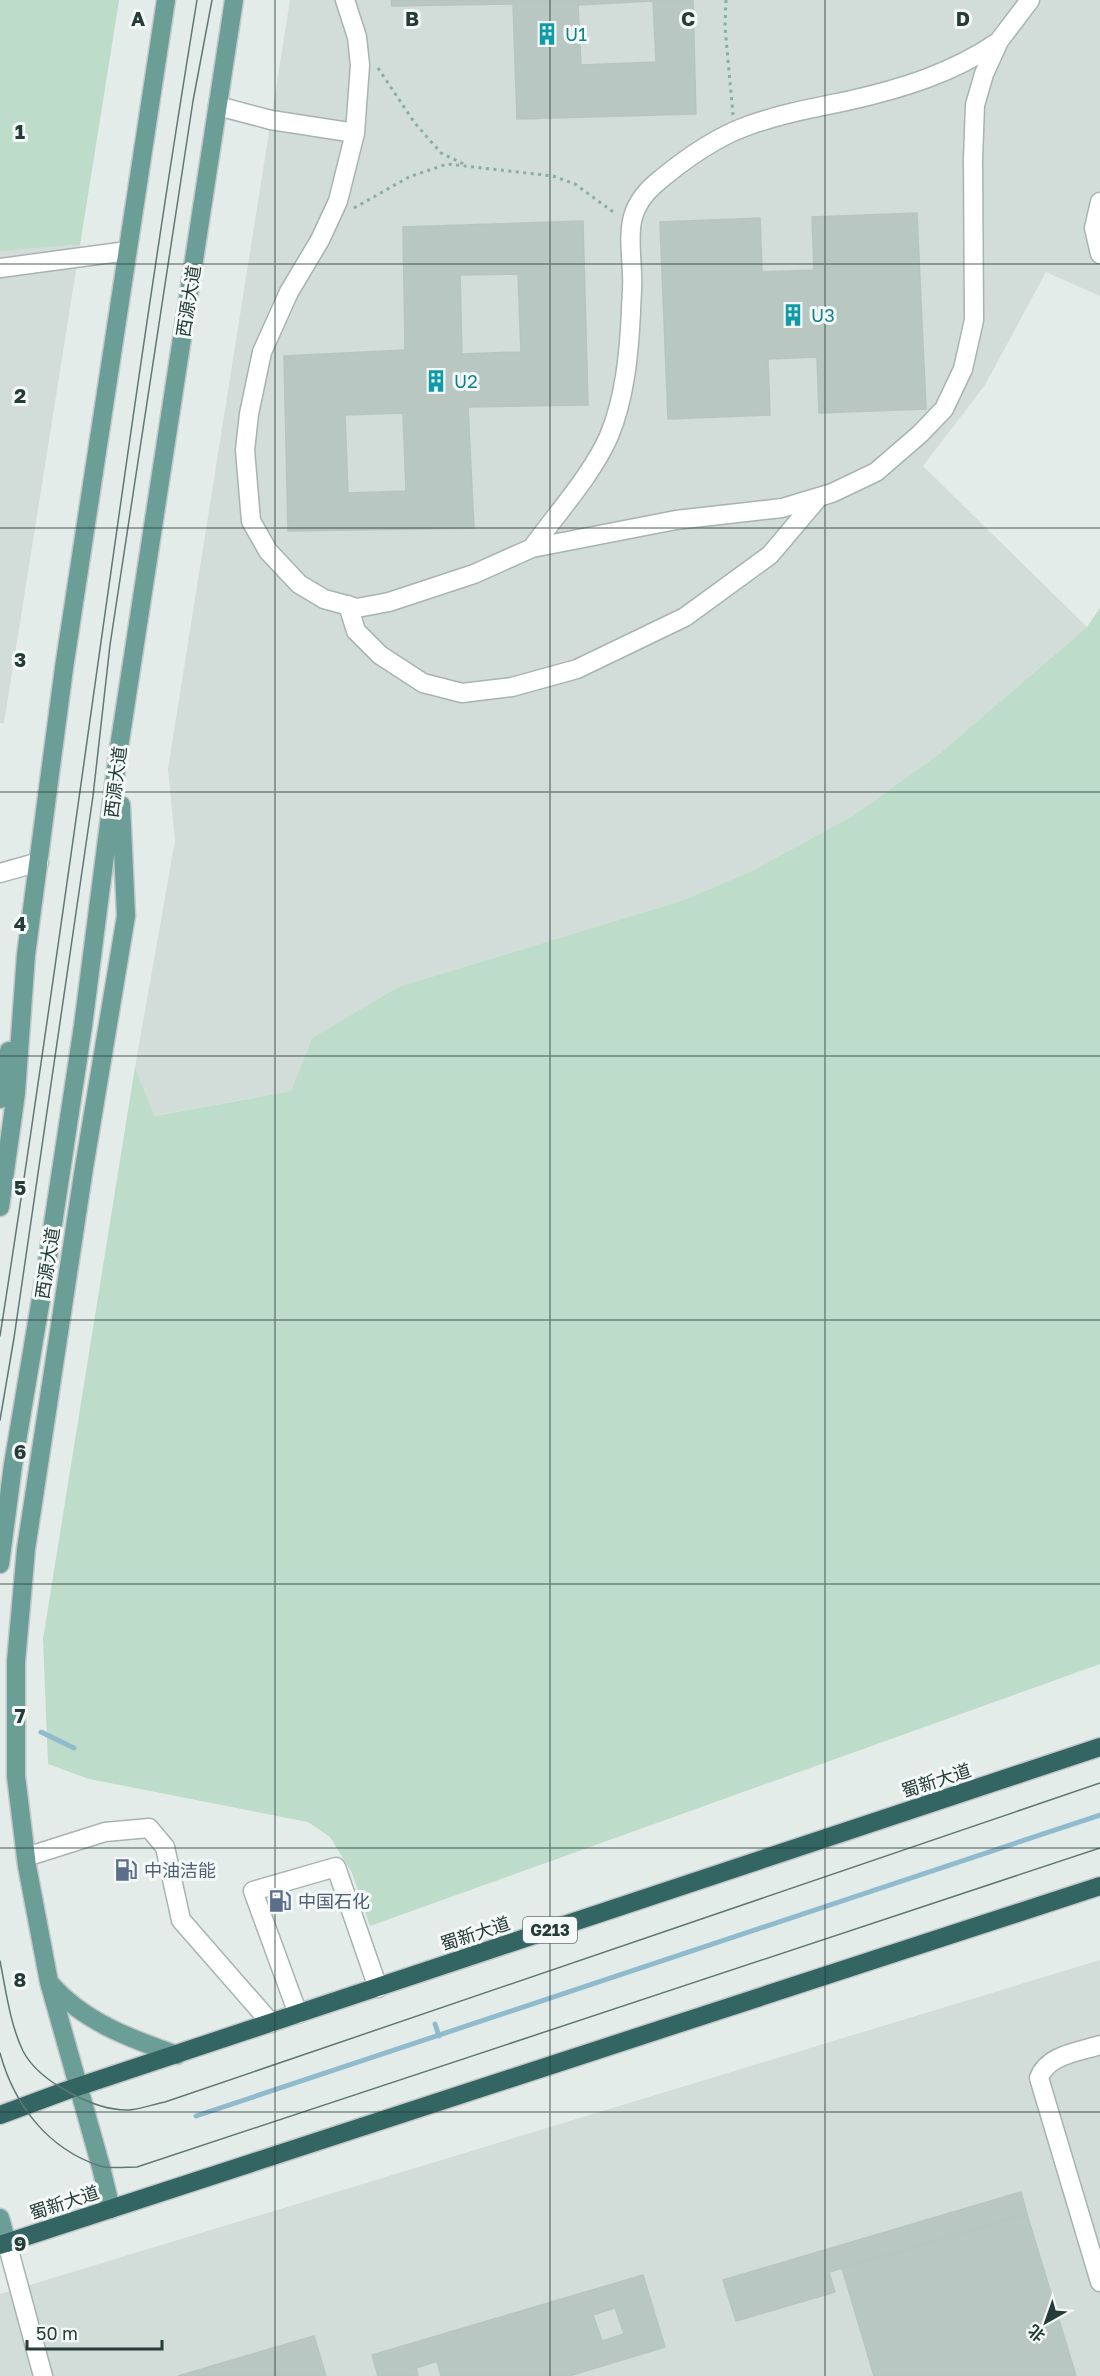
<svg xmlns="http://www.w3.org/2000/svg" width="1100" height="2376" viewBox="0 0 1100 2376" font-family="'Golos Text','Noto Sans SC',sans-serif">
<rect width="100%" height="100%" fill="#e4ecea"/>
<path fill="#d2dcd9" d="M0,0H119L4,723H0Z
M290,0H1100V296L1046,272L985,385L923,466L1087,627L939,754L854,815L752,871L681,901L398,987L312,1038L291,1091L153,1116L135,1067L175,841L168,769Z
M1100,1960V2376H0V2294Z"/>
<path fill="#bedcca" d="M0,0H119L80,244L0,251Z
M1100,608V1664L370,1926L352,1873L330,1837L308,1822L89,1779L48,1764L43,1639L135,1067L154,1116L291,1091L312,1038L398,987L681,901L752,871L854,815L939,754L1087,627Z"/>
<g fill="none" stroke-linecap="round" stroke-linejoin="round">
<path stroke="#90bbcd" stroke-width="5" d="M41,1732L74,1748
M435,2024L439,2036
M196,2116L1100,1815"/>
</g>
<path fill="#b9c7c3" stroke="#b7c5c1" stroke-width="1.5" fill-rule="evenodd" d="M391,0H693L696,114L517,119L513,4L392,6ZM653,1L656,62L581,65L578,5Z
M917,213L926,409L819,413L817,357L768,359L770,415L668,419L660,222L760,218L762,272L814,270L812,217Z
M583,221L588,405L468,407L474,528L288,531L284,356L405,350L403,227ZM518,274L521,352L462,354L460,275ZM403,413L406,491L348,493L345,415Z
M1021,2192L1027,2214L829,2272L835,2292L736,2321L723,2280Z
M1027,2214L1076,2376H874L842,2268Z
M643,2275L665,2347L569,2376H441L437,2361L416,2368L418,2376H378L372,2355ZM615,2308L624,2334L602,2341L593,2315Z
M314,2336L326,2376H178Z"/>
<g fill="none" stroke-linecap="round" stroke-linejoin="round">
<g stroke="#a7b4b1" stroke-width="21">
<path id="minor" d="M345,0L357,37L360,65L355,133L338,201L320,240L289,292L262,352L249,414L245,450L251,521L268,551L299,584L324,599L357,608L389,602L474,574L532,548L676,520L782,508L832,493L876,472L920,434L944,409L963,369L974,320L973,159L975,105L984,74L999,41L1030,0
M218,106L271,120L355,133
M1100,202L1094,228L1100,254
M0,268L127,251
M532,548C557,513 592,475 609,436C625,398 629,353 631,312C631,300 633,287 632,275C631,238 623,212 655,184C682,161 714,138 747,126C780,114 813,108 847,101C901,89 953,73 998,42
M348,605L356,631L380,655L423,683L462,693L512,687L577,669L685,617L770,555L819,497
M0,873L39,862
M26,1857L105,1832L149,1828L165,1847L181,1920L271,2023
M298,2014L253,1891L336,1867L378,1988
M1100,2045C1078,2052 1047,2055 1039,2078L1100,2282
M7,2243L43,2376"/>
</g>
<g stroke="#c2c8c8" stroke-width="21">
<path id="major" d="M0,1099L9,1051
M0,1207L16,1093L26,955L64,668L166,0
M0,1564L13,1465L48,1257L83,1026L118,754L234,0
M50,1983C82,2021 131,2039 177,2055
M111,2209L101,2167L49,1982L27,1866L16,1776V1662L26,1549L84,1168L126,916L121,805
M0,2218L7,2243"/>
</g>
<g stroke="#c2c8c8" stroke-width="21">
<path id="highway" d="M0,2115L65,2091L1100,1747
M0,2245L1100,1886"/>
</g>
<path stroke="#87ada6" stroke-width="3" stroke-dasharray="3 4.5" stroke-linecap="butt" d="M726,0L725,27L733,115
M378,68L414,122L441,153L464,164
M354,208L409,177L447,164L553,176L575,184L616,214"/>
<use href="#minor" stroke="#fff" stroke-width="18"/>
<use href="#major" stroke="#6c9e98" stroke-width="18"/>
<use href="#highway" stroke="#336663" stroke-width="18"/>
<path stroke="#5f7874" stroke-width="1.5" d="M0,1336C70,891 124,444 197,0
M0,1420L14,1338L93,796L110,645L193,101L212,0
M0,1961C6,1991 10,2024 23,2051C39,2082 95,2111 129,2110C141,2109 154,2104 165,2102L1100,1783
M0,2053C14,2105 48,2149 100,2166C111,2169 126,2167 137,2167L1100,1848"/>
</g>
<path fill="none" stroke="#253c39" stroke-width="1.5" stroke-opacity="0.55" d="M275,0V2376M550,0V2376M825,0V2376M0,264H1100M0,528H1100M0,792H1100M0,1056H1100M0,1320H1100M0,1584H1100M0,1848H1100M0,2112H1100"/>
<defs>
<g id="building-bare" transform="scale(1.8)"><path d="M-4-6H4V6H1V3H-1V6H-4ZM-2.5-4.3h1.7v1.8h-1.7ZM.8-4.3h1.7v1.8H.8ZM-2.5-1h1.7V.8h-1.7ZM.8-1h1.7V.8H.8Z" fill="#0f9aa8" stroke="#f4f9f7" stroke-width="2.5" paint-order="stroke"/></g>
<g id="fuel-bare" transform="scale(1.8)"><path d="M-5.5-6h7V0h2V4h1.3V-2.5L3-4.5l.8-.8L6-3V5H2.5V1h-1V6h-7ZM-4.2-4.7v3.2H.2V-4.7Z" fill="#5c6f8a" stroke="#f4f9f7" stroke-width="2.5" paint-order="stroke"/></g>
</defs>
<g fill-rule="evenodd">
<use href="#building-bare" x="547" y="34"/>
<use href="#building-bare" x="793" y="315"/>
<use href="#building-bare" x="436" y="381"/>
<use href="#fuel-bare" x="126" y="1870"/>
<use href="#fuel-bare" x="280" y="1901"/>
</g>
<g text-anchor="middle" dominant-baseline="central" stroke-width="6" stroke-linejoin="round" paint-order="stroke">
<rect fill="#f4f9f7" stroke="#637572" stroke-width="1.5" x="523" y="1917" width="54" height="26" rx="4.5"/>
<g font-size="16" font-weight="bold" fill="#253c39">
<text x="550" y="1930">G213</text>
</g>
<g font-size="18" fill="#0d838f" stroke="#f4f9f7" text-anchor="start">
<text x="565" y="34">U1</text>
<text x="811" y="315">U3</text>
<text x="454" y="381">U2</text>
</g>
<g font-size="18" fill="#253c39" stroke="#f4f9f7">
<text transform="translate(188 301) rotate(-81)">西源大道</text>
<text transform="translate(115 782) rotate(-83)">西源大道</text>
<text transform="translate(47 1263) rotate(-81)">西源大道</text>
<text transform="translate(936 1780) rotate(-18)">蜀新大道</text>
<text transform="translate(475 1933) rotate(-18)">蜀新大道</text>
<text transform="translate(64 2202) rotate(-18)">蜀新大道</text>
</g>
<g font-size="18" fill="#4e5e75" stroke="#f4f9f7" text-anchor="start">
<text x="144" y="1870">中油洁能</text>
<text x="298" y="1901">中国石化</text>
</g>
</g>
<g font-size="20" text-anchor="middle" font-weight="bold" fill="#253c39" stroke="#f4f9f7" stroke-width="6" stroke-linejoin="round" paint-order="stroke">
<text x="138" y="26">A</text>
<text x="412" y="26">B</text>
<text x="688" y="26">C</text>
<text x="963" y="26">D</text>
<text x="20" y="139">1</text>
<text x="20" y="403">2</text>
<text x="20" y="667">3</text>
<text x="20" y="931">4</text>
<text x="20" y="1195">5</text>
<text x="20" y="1459">6</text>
<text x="20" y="1723">7</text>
<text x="20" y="1987">8</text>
<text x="20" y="2251">9</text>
</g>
<g transform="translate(1046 2322) rotate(220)" stroke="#f4f9f7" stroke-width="4.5" paint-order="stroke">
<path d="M0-4.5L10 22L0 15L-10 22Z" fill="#253c39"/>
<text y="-9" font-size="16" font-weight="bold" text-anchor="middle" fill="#253c39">北</text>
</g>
<path d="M27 2340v9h135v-9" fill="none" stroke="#253c39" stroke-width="3"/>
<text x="36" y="2340" font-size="18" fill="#253c39" stroke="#f4f9f7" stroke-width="4.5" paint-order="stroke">50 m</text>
</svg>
